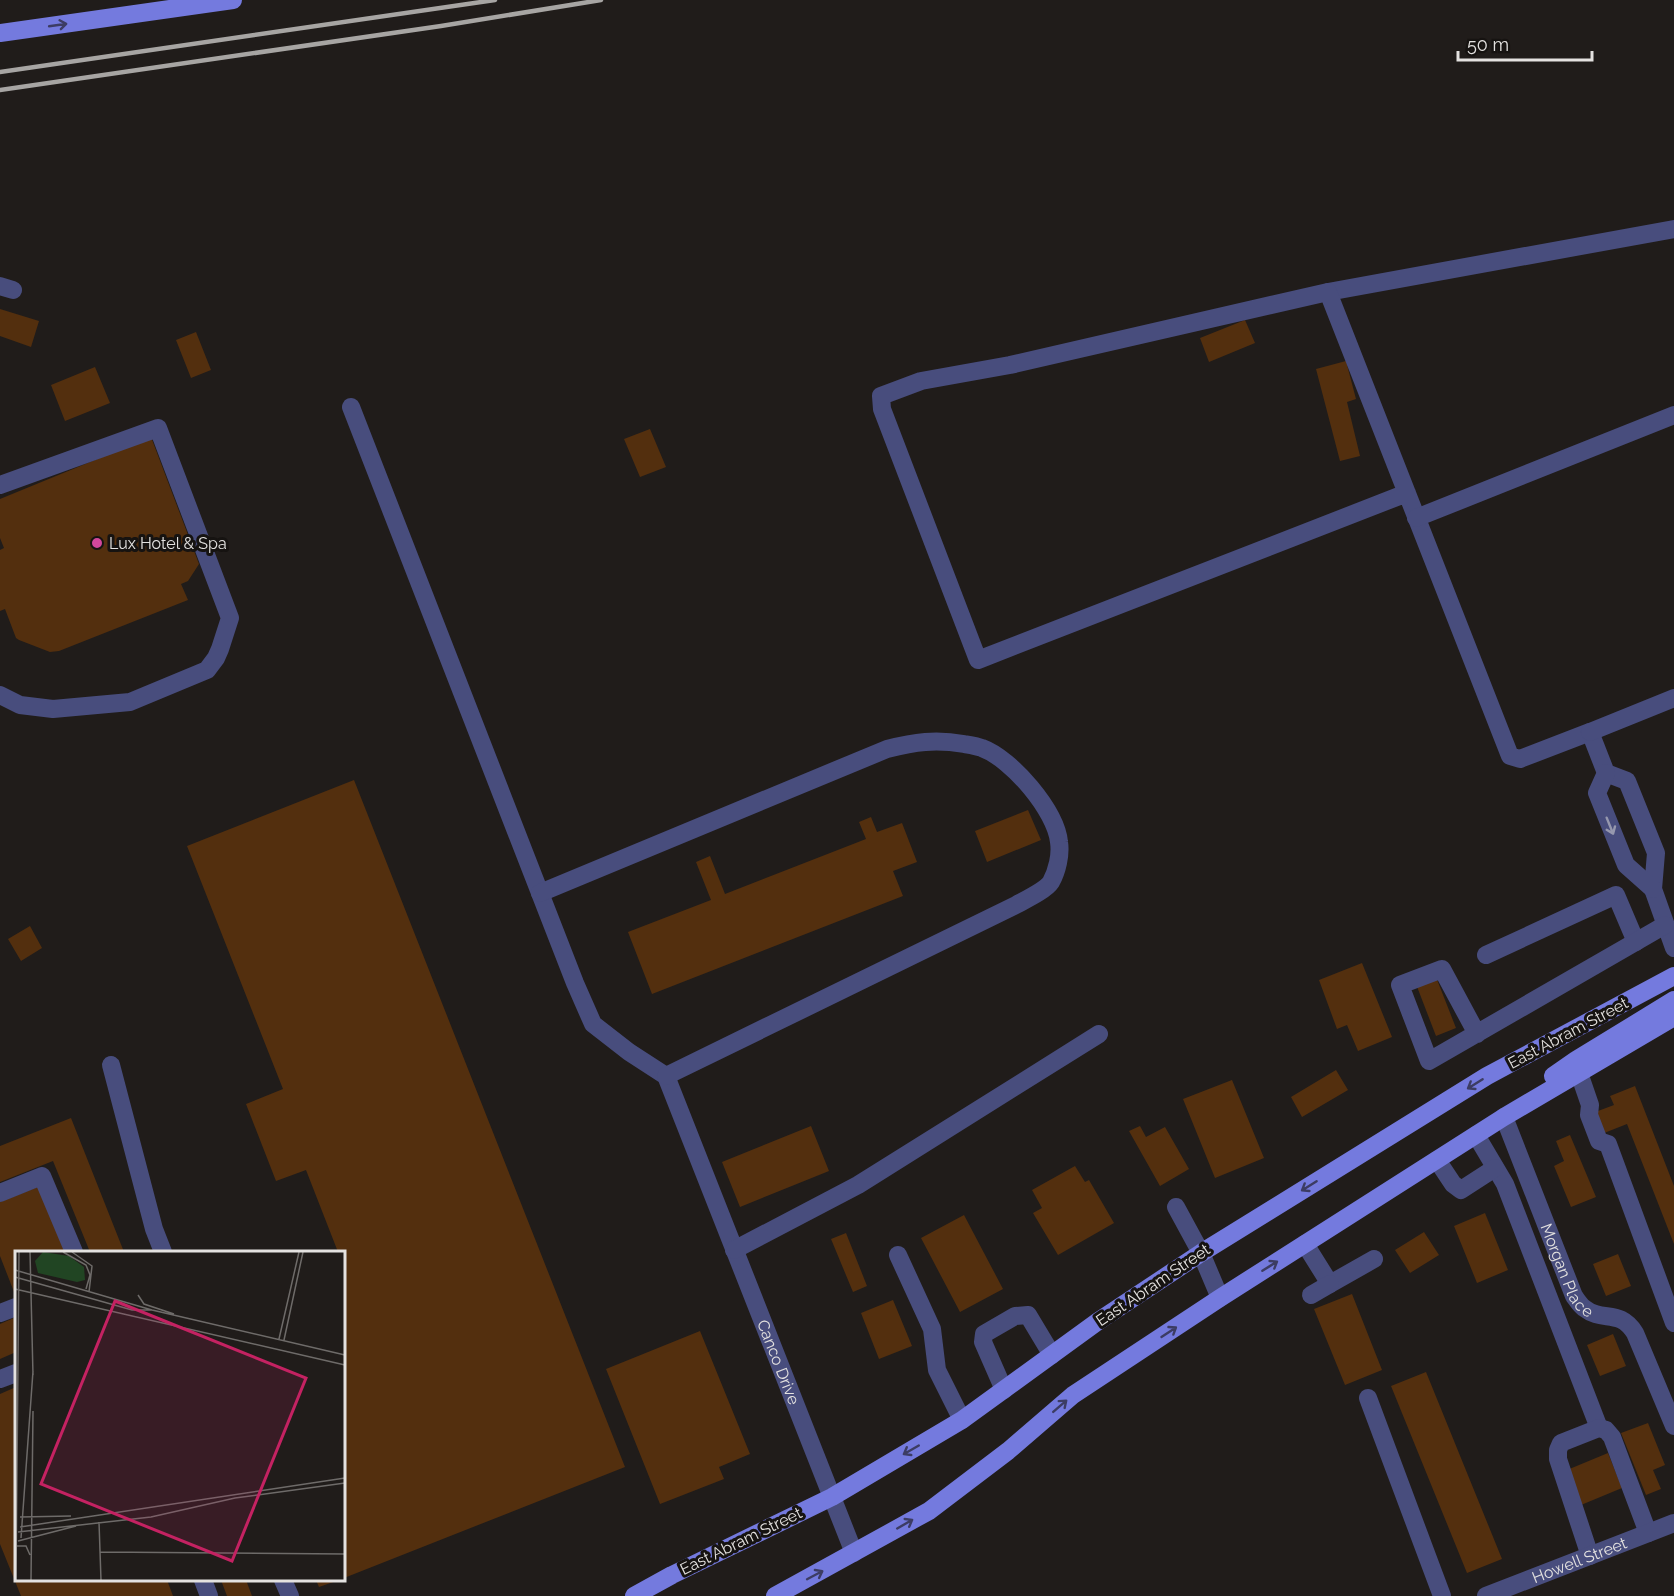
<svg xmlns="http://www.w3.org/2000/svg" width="1674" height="1596" viewBox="0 0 1674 1596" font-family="Raleway,sans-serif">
<rect width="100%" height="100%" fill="#201c1a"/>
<path fill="#532f0e" d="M0,309L39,321L31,347L0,336Z
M1245,320L1255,343L1209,362L1200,338Z
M196,332L211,370L191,378L176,340Z
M1346,361L1356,399L1347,402L1360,456L1340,461L1316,369Z
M95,367L110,403L65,421L51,385Z
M650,429L666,467L640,477L624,439Z
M151,437L199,564L188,581L181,584L188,600L59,651L50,652L19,640L16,638L5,609L0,611V550L4,548L0,538V499Z
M354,780L625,1467L344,1578V1252H338L306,1170L276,1181L246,1104L283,1089L187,846Z
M1028,810L1041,840L987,862L975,831Z
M871,817L877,832L902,823L917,862L893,871L903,896L652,994L628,932L711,900L696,862L710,856L725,894L866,839L859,822Z
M30,926L42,948L21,961L8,939Z
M1362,963L1392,1037L1358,1051L1347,1025L1337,1029L1319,980Z
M1436,977L1456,1028L1436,1036L1416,984Z
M1336,1070L1348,1090L1302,1117L1291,1097Z
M1232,1080L1264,1158L1215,1178L1183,1099Z
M1635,1086L1674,1186V1244L1627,1124L1599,1135L1590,1114L1614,1105L1610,1096Z
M71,1118L124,1252H90L53,1161L0,1182V1146Z
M811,1126L829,1171L740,1207L722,1162Z
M1140,1126L1146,1137L1165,1127L1189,1169L1160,1186L1129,1131Z
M1570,1135L1596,1197L1571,1207L1554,1166L1564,1161L1556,1141Z
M1075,1166L1085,1182L1089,1180L1114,1223L1058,1255L1033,1213L1042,1208L1032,1190Z
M38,1187L65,1252H16V1297L0,1256V1202Z
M1485,1213L1508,1270L1477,1283L1454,1226Z
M964,1215L1003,1289L960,1312L921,1238Z
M1424,1232L1439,1255L1410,1273L1395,1250Z
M846,1233L867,1286L853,1292L831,1239Z
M1618,1254L1631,1286L1606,1296L1593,1264Z
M1352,1294L1382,1370L1345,1385L1314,1309Z
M893,1300L912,1346L879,1359L861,1313Z
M16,1317V1352L0,1359V1324Z
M700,1331L750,1454L719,1467L724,1479L660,1504L606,1369Z
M1613,1334L1626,1366L1600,1376L1587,1345Z
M1426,1372L1502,1559L1467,1573L1391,1386Z
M16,1387V1580H167L173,1596H21L0,1544V1394Z
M1648,1423L1665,1465L1653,1470L1661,1489L1646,1495L1621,1433Z
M1608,1453L1622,1488L1581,1505L1567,1470Z
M221,1580H246L252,1596H227Z
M316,1580H339L319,1587Z"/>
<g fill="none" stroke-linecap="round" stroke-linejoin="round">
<g stroke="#484d7d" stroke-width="18">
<path d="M0,286L13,290"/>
<path d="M1328,292L1674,229"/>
<path id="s1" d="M351,407L575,983L593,1024L629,1052L666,1076L854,1553"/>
<path d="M0,485L158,428L230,618L220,649L216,658L207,670L130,702L53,709L20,705L0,695"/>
<path d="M1407,493L978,660L882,409L881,396L921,381L1010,365L1328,292L1510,756L1520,759L1590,732L1606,773L1627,781L1656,853L1653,889L1674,948"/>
<path d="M1416,518L1674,415"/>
<path d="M1590,732L1674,698"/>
<path d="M1606,773L1597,793L1626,865L1653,889"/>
<path d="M540,893L887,749C915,742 935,739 964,744C970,745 977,746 982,748C1012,759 1056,811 1059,842C1061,855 1057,871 1051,882C1046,890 1025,900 1016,905L666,1076"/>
<path d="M1486,955L1616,895L1636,942"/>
<path d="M1477,1034L1442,969L1400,985L1429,1061L1665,925"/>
<path d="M111,1065L154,1229L163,1252"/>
<path d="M1579,1073L1590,1105L1589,1115L1599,1141L1608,1144L1674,1323"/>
<path id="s2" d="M1504,1117L1574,1296C1577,1300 1580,1305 1584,1308C1603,1323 1619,1308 1635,1333L1674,1426"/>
<path d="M1476,1135L1505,1184L1599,1428"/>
<path d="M1437,1160L1453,1184L1461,1190L1495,1168"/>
<path d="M0,1193L42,1176L74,1252"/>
<path d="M1176,1207L1201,1253L1220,1298"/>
<path d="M1305,1244L1330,1284L1374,1259"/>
<path d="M734,1250L858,1185L1099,1034"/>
<path d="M898,1255L932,1329L937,1370L962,1420"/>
<path d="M1311,1295L1330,1284"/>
<path d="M0,1313L16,1307"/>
<path d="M0,1379L16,1373"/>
<path d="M1004,1390L983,1342L984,1334L1015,1316L1028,1315L1052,1355"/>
<path d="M1368,1398L1442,1596"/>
<path d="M1590,1556L1558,1459V1450L1561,1443L1599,1428L1606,1430L1612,1437L1648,1533"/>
<path d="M203,1580L209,1596"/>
<path d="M283,1580L290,1596"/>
<path id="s3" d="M1486,1596L1674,1523"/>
</g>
<path stroke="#747ade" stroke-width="18" d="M0,33L233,0
M1553,1076L1576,1060L1674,1000
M634,1596L672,1575L832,1497L962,1420L1097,1322L1201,1253L1487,1076L1674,976
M775,1596L929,1511L1008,1451L1073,1395L1220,1298L1504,1117L1674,1017"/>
<path stroke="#a7a5a3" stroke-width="4.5" d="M0,72L495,0
M0,90L441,26L601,0"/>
</g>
<defs><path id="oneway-shaft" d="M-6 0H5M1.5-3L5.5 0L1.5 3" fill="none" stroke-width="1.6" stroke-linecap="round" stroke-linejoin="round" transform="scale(1.5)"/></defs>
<g stroke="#3c3c63">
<use href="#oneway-shaft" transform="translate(58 25) rotate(-8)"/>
<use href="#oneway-shaft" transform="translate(1475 1084) rotate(148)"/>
<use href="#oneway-shaft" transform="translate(1309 1186) rotate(148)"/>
<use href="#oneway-shaft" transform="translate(1270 1266) rotate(-32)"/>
<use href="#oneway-shaft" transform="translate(1169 1332) rotate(-33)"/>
<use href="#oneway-shaft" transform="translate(1060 1406) rotate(-41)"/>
<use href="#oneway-shaft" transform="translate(911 1450) rotate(150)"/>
<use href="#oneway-shaft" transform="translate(905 1524) rotate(-30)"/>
<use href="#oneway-shaft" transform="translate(815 1575) rotate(-28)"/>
</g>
<use stroke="#9698ae" href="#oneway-shaft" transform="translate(1610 826) rotate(68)"/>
<circle fill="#d1479c" stroke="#161311" stroke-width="2" cx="97" cy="543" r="6"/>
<g text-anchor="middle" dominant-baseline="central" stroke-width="6" stroke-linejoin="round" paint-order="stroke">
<g font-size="16" fill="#e4e2e0" stroke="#161311" text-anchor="start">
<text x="109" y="543">Lux Hotel &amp; Spa</text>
</g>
<g font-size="16" fill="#e4e2e0" stroke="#161311">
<text transform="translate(1568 1033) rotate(-28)">East Abram Street</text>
<text stroke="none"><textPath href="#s2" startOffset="166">Morgan Place</textPath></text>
<text transform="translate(1153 1285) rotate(-34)">East Abram Street</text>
<text stroke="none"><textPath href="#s1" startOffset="1060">Canco Drive</textPath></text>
<text transform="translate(741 1541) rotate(-26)">East Abram Street</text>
<text stroke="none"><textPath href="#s3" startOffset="100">Howell Street</textPath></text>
</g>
</g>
<g transform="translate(15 1251)">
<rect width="330" height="330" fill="#201c1a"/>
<path d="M28,1L54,5L69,16L70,29L62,31L23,22L20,10Z" fill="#214523"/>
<path fill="none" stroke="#6e6b69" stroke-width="1.5" d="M15,1L18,124M48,1L71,14L75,24L71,38M57,1L77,15L74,41M0,19L137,59L330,104M0,26L117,59H137M0,38L330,114M123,44L129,53L159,63M264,88L284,1M269,89L288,1M5,266L56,265M84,271L86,329M5,276L330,227M3,281L136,266L220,247L330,232M6,287L18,120M3,290L61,275M0,295H11L15,304M85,301L330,303M1,329L4,1M16,329L18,160"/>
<path fill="#c42262" fill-opacity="0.15" stroke="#c42262" stroke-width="3" d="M100,50L291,127L217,310L26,233Z"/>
<rect width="330" height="330" fill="none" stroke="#e4e2e0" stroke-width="3"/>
</g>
<path d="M1458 51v9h134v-9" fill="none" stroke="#e4e2e0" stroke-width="3"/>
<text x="1467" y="51" font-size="18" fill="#e4e2e0" stroke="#161311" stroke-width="4.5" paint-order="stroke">50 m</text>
</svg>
